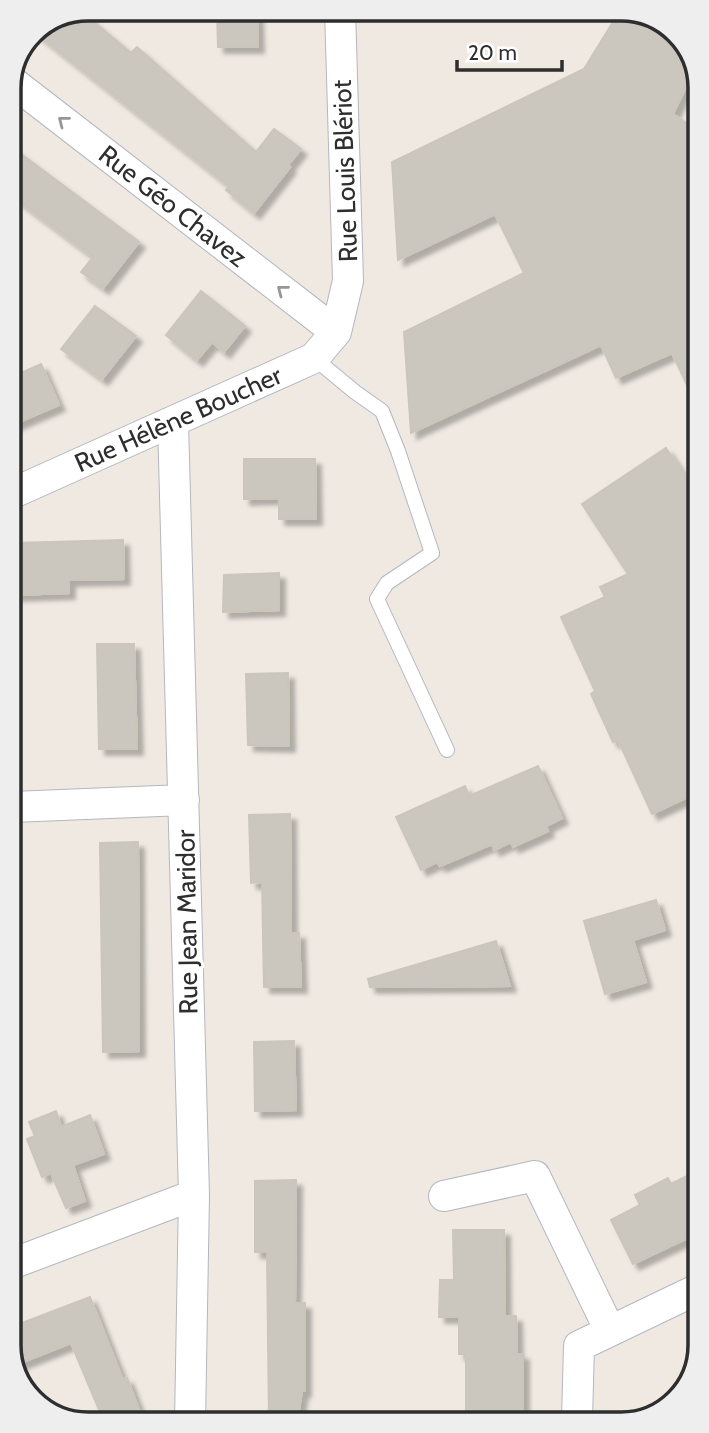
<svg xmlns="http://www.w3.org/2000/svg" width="709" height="1433" viewBox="0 0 709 1433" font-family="Cabin,sans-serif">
<defs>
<filter id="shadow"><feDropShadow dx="6" dy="6" stdDeviation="2" flood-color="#0004"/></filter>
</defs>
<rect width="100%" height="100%" fill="#efe9e1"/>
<path fill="#cbc7bf" stroke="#cbc5ba" stroke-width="2" filter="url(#shadow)" d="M217,9H257L258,47H218Z
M621,9H627L669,25L694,58V70L673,114L695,129L696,404L672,353L616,378L601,345L411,433L404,332L524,273L495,214L398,260L392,162L584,69Z
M81,11L131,53L137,47L256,152L274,129L301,149L288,165L290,167L254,213L226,190L229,186L33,31Z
M9,145L139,242L103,288L81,272L93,257L9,194Z
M201,291L245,326L224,352L212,342L197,360L166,335Z
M95,306L136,336L102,379L61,349Z
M41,364L59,405L10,426V378Z
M666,448L696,493L698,792L652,814L618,740L613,742L591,694L595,691L561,617L605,597L600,587L628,574L582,504Z
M244,459H315L316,519H279V498L244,499Z
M123,540L124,579L69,580V593L15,595L14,543Z
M279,573V610L223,612L224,575Z
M97,644H134L137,749H99Z
M288,673L289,746L248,745L246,674Z
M538,766L562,818L546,826L548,831L513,847L511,842L494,850L492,844L440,866L437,862L421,870L396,817L465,786L469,796Z
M290,814L291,933H299L301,987H264L262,882L251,883L249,815Z
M138,842L139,1051L103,1052L100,843Z
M656,900L665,930L633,940L646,982L605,994L584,921Z
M496,941L510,986L370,987L368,979Z
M294,1041L296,1110L255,1111L254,1042Z
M56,1111L61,1127L90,1115L104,1154L73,1165L85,1201L66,1208L51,1173L42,1177L27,1139L35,1136L29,1122Z
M699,1170L700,1232L633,1264L611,1220L640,1205L635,1195L668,1178L671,1184Z
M296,1180L295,1303H305V1391H302L297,1422H269L267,1252H255V1181Z
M453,1230H504L505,1316H516L517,1354H523V1420H466V1354H459V1317H439L440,1280H454Z
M90,1297L123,1380L127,1378L144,1423L105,1424L71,1343L15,1365L14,1326Z"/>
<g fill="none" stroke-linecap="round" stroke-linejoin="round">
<g stroke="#b4b7c1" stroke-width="16">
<path id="service" d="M314,358L355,392L382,411L398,451L432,553L387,583L377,599L447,750"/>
</g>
<g stroke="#b4b7c1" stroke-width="32">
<path id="minor" d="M10,80L336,332
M173,422L194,1195L190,1423
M11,494L314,358L336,332L348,281L340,9
M12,807L184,800
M444,1196L535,1176L610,1331
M14,1263L194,1195
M577,1419L579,1346L700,1288"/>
</g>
<use href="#service" stroke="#fff" stroke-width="14"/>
<use href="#minor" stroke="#fff" stroke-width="30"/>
</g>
<defs><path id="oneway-chevron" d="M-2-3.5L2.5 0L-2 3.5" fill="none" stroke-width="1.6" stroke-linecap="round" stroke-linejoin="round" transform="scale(1.75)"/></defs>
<g stroke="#969696">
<use href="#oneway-chevron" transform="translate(63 121) rotate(-142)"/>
<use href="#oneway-chevron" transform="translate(282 290) rotate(-142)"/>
</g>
<g text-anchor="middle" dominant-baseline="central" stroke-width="6" stroke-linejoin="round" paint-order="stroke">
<g font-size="26" fill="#2e2e2e" stroke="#fff">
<text transform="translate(345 171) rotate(-92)">Rue Louis Blériot</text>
<text transform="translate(173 206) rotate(38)">Rue Géo Chavez</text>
<text transform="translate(178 419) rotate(-24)">Rue Hélène Boucher</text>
<text transform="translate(187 922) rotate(-91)">Rue Jean Maridor</text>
</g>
</g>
<path d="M0 0H709V1433H0ZM88 21H621A67 67 0 0 1 688 88V1345A67 67 0 0 1 621 1412H88A67 67 0 0 1 21 1345V88A67 67 0 0 1 88 21Z" fill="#eee" fill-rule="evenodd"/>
<path fill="none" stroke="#2e2e2e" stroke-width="3.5" d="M88 21H621A67 67 0 0 1 688 88V1345A67 67 0 0 1 621 1412H88A67 67 0 0 1 21 1345V88A67 67 0 0 1 88 21Z"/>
<path d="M457 60v10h105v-10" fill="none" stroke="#2e2e2e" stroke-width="3.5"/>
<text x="468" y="60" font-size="21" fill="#2e2e2e" stroke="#ffffff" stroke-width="5" paint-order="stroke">20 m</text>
</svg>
